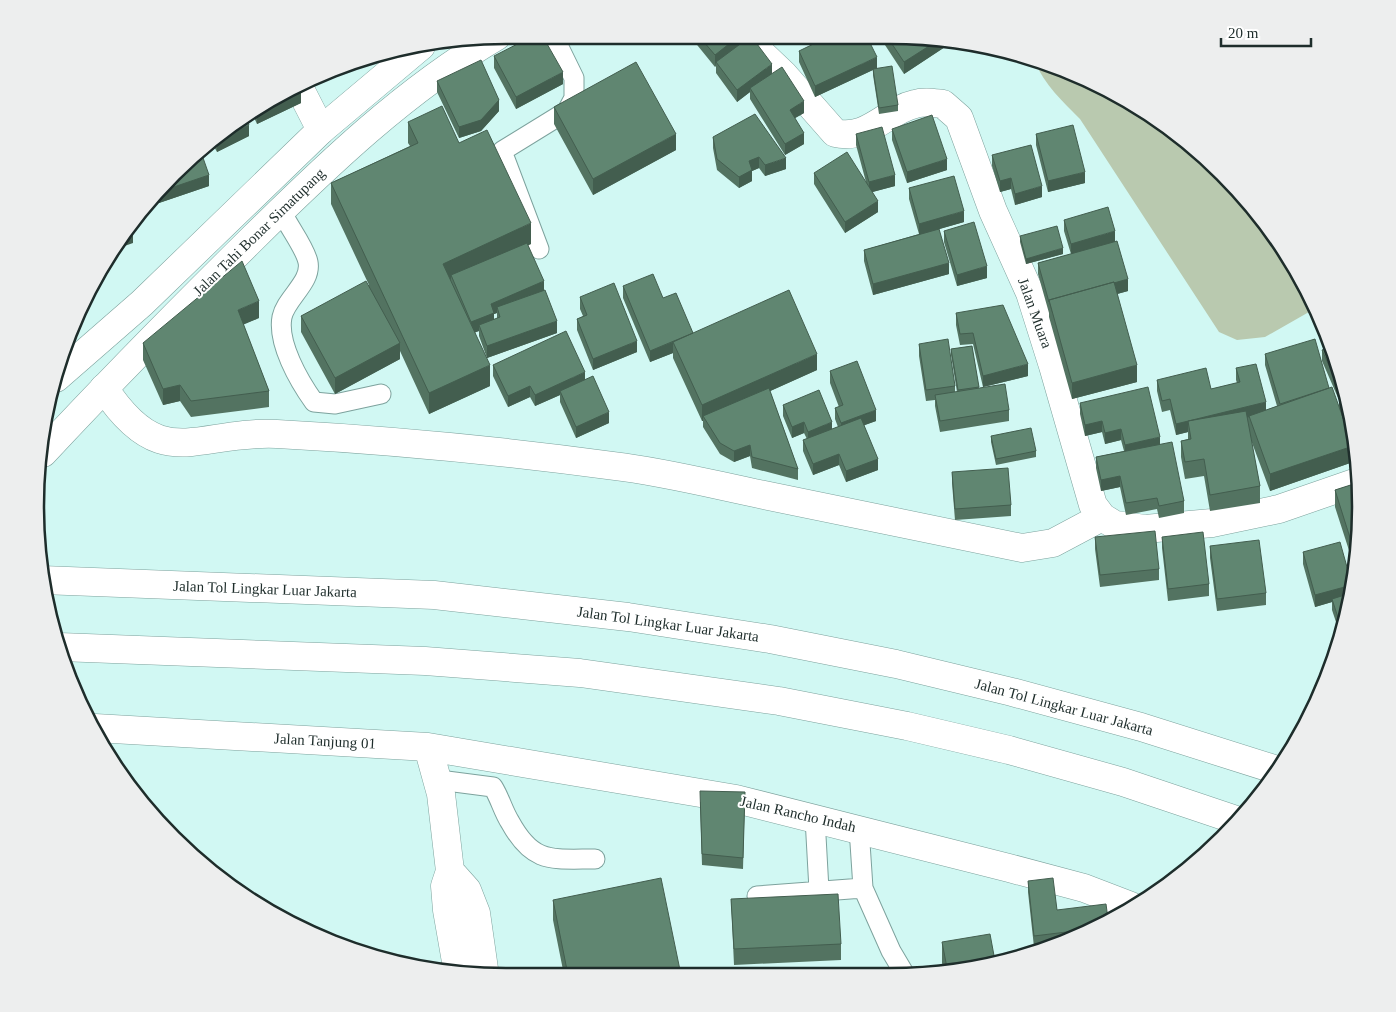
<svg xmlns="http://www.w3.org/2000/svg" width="1396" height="1012" viewBox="0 0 1396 1012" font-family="Georgia,serif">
<rect width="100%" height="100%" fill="#d1f8f3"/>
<path fill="#b9c9af" d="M1035,62L1151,114L1263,219L1312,297L1316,308L1265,337L1237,340L1219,332L1080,119C1063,102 1044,84 1035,62Z"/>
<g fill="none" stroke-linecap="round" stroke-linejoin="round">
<g stroke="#7da29d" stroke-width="21">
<path id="service" d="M281,210C287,225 305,247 308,262C312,282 286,298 282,317C277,343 299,381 314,402L335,404L381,394
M539,249L502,151L567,111L574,98V78L553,35
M439,780L493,787C500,798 503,811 510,822C533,864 551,859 595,859
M815,818L819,890
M863,888L891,951L904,973
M757,896L863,888L859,828"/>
</g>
<g stroke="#7da29d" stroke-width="29">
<path id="minor" d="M742,35L784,75L835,133C868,141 887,110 915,104C924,101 934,103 943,104L959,118L993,211L1030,293L1053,366L1093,505L1102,517L1115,525L1145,529L1212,523L1279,509L1360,481
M300,89L321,130
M104,388C162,476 196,430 277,434C389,440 503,451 614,466C665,472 715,485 764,495C850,513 936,530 1022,548L1053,543L1102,517
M95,728L428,747L736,799L1009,868L1084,888L1131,906
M428,747L441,794L450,871L445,886L447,910L458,973
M450,871L467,890L476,913L485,976"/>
</g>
<g stroke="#7da29d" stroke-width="29">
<path id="trunk" d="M56,378L142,303L321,130L421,46
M43,453C111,380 181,309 252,239C327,165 405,90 497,36"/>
</g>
<g stroke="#7da29d" stroke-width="29">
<path id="motorway" d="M42,580L434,595L628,617L770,639L896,664L1012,692L1141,727L1277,770
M60,647L425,661L580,673L779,701L907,726L1009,750L1123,782L1239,821"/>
</g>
<use href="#service" stroke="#fff" stroke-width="19"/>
<use href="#minor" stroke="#fff" stroke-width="28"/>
<use href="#trunk" stroke="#fff" stroke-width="28"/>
<use href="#motorway" stroke="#fff" stroke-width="28"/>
</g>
<path fill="#537361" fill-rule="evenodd" d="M689,35H739V45L772,74L804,113L795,118L804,144L785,155L750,99V92L737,102L716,73V66L715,67Z
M883,35H890L951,43L904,74L883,42Z
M799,51L877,68L898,105V111L879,114L873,75V70L815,97L799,62Z
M494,56L563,84L516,109L494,68Z
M437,81L499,111L481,131L459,138L437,92Z
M299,89L301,103L257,124L251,111Z
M554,107L676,150L593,195L554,124Z
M244,115L249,136L217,152L212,143Z
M408,122L459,143L531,244L528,245L557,333L487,358L479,336V331L475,332L490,386L429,414L400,351V359L335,394L301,332V316L369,285L331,204V183L410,146L408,143ZM497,313V319H494V314Z
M892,129L947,170L907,183L892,140Z
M856,134L895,186L872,192L878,212L845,233L814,184V173L866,182L856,145Z
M1036,134L1085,183L1048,192L1036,145Z
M713,137L786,169L765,176L759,168L752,171V181L739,188L717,170L713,148Z
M201,152L209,186L159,203L156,192Z
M992,155L1042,197L1015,205L1011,189L1000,192L992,166Z
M909,188L964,222L939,229L949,274L873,295L864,261V250L919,234L909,199Z
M1064,220L1115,242L1128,291L1117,294L1137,382L1072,399L1049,317V313L1038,274V263L1071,254L1064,231Z
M944,231L987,278L957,286L944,242Z
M1020,236L1063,254L1026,264L1020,242Z
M623,286L663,298L693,333L817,370L770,391L798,469V480L752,468L750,456L734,462L720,454L703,427V421H702L673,358V353L650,362L623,298Z
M580,297L637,352L593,370L577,330V319L583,316L580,309Z
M956,313L1028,376L983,387L973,344L960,345L956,325Z
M259,318L243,324L269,391V407L191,417L180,401L163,405L143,360V343Z
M919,344L955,386V392H957L951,355V349L972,346L979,388L1009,410V421L940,432L935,406V400L926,401L919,356Z
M1322,350L1345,384L1356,452L1343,418L1353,462L1270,491L1251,440L1260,486V503L1210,511L1204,476L1185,479L1181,457V441L1188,439V432L1176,435L1170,410L1162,412L1157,391V380L1211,389L1237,383L1236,380V368L1266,410L1277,406L1265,365V354L1329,388L1339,408V400L1322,361Z
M493,365L585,380L609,423L576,438L560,402V395L535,406L530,397L508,407L493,376Z
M830,371L876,421L864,425L878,470L846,482L839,465L813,475L803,451V440L807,439L804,433L792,438L783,416V405L832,429L838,427L835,419V408L839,407L830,383Z
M1080,403L1160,444L1184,501V513L1159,518L1157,509L1126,515L1120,487L1101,491L1096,468V457L1124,451L1121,440L1105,444L1102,432L1085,436L1080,414Z
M991,436L1036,451V457L996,465L991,442Z
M952,472L1011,505V516L955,520L952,483Z
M1360,482L1357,567L1356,572L1335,507V490Z
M1095,537L1159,569V580L1100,587L1095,549Z
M1162,537L1209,584V596L1168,601L1162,548Z
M1210,546L1266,593V605L1217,611L1210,558Z
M1303,552L1352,591L1341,637L1332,610V602L1315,607L1303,564Z
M745,792L743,869L702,865L700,802Z
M1028,881L1057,910L1108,919L1071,941L1059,944L1034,947L1028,892Z
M731,899L841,944V960L734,965Z
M553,900L681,975H564L553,920Z
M942,942L952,973H944L942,963Z"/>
<path fill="#435e4f" d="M739,36V47L716,62L715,67V55Z
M937,41L951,43L904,74V62Z
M877,57V68L815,97V86Z
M772,64V76L750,88V92L737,102V90Z
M563,72V84L516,109V97Z
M301,92V103L257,124V112Z
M499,100V111L481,131L459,138V127Z
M804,101V113L790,121V110Z
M249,125V136L217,152V141Z
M804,133V144L785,155V144Z
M676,134V150L593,195V179Z
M759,157V168L752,171V181L739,188V177L749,161Z
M786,158V169L765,176V165Z
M947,159V170L907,183V172Z
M1085,172V183L1048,192V181Z
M209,175V186L159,203V192Z
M895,175V186L869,193V182Z
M1011,178V189L1000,192V181Z
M1042,186V197L1015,205V194Z
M153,195V203L144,207L152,196Z
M878,201V212L845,233V222Z
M964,211V222L919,235V224Z
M531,223V244L453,280L451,275V281L443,264Z
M1115,231V242L1071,255V244Z
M133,232V243L116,249L126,235Z
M1063,248V254L1026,264V259Z
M949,263V274L873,295V284Z
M987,266V278L957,286V275Z
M1128,279V291L1052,312L1049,302Z
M544,281V293L497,307V313L494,314V324L479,325V331L471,334V322L491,304Z
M259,301V318L238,327V310Z
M557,321V333L487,358V346Z
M637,341V352L593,370V359Z
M673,342V353L650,362V351Z
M400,343V359L335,394V378Z
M817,354V370L706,420L703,416V421H702V405Z
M1028,364V376L983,387V376Z
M490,365V386L429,414V393Z
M1137,365V382L1072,399V383Z
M585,372V383L560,391V395L535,406V395Z
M180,385V401L163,405V389Z
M530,386V397L508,407V396Z
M1346,388L1347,398L1340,399V390Z
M1266,402V413L1190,432L1188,421V432L1176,435V424Z
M876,410V421L841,434V423Z
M609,412V423L576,438V427Z
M1102,421V432L1085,436V425Z
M804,422V433L792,438V427Z
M832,422V433L808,443V432Z
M1121,429V440L1105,444V433Z
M1160,437V448L1125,456V445Z
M750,445V456L734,462V451Z
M1353,446V462L1270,491V474Z
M839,454V465L813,475V464Z
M878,459V470L846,482V471Z
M1120,476V487L1101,491V480Z
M1352,585V591L1350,597L1332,599V602L1315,607V595Z"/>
<path fill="#608671" stroke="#435e4f" d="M535,35H542L563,72L516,97L494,56Z
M698,35H739V36L715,55Z
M832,35H866L877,57L815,86L799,51Z
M886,35H890L937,41L904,62Z
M751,36L772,64L737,90L716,62Z
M481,60L499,100L481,120L459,127L437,81Z
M636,62L676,134L593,179L554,107Z
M892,66L898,105L879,108L873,69Z
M782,67L804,101L790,110L804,133L785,144L750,88Z
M299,89L301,92L257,112L255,109Z
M442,106L459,143L487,130L531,223L443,264L490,365L429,393L331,183L418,143L408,122Z
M755,114L786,158L765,165L759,157L749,161L752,170L739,177L717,159L713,137Z
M244,115L249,125L217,141L216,139Z
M932,115L947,159L907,172L892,129Z
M1073,125L1085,172L1048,181L1036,134Z
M882,127L895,175L869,182L856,134Z
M1031,145L1042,186L1015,194L1011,178L1000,181L992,155Z
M201,152L209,175L159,192V190Z
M847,152L878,201L845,222L814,173Z
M954,176L964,211L919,224L909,188Z
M1108,207L1115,231L1071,244L1064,220Z
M974,222L987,266L957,275L944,231Z
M131,226L133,232L126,235Z
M1057,226L1063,248L1026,259L1020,236Z
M939,229L949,263L873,284L864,250Z
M1117,241L1128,279L1114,283V282L1049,300V302L1038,263Z
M527,243L544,281L491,304L494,313L471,322L451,275Z
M242,261L259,301L238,310L269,391L191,401L180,385L163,389L143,343Z
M653,274L663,298L676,293L693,333L650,351L623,286Z
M366,281L400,343L335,378L301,316Z
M1114,282L1137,365L1072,383L1049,300Z
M614,283L637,341L593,359L577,319L587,315L580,297Z
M545,290L557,321L487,346L479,325L500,317L497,307Z
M789,290L817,354L702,405L673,342Z
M1003,305L1028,364L983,376L973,333L960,334L956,313Z
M566,331L585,372L535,395L530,386L508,396L493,365Z
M948,339L955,386L926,390L919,344Z
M1315,339L1329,388L1280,404L1265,354Z
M972,346L979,387L958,390L951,349Z
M1331,346L1345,384L1346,388L1340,390L1322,350Z
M857,361L876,410L841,423L835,408L843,405L830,371Z
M1256,364L1266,402L1176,424L1170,399L1162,401L1157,380L1206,368L1211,389L1240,382L1236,368Z
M593,376L609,412L576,427L560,391Z
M1005,384L1009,410L940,421L935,395Z
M1148,387L1160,437L1125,445L1121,429L1105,433L1102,421L1085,425L1080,403Z
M1332,387L1353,446L1270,474L1249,416Z
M769,388L798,469L752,457L750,445L734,451L720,443L703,416Z
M819,390L832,422L808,432L804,422L792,427L783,405Z
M1347,395L1353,433L1339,398Z
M1246,411L1260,486L1210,495L1204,459L1185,462L1181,441L1191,439L1188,421Z
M861,418L878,459L846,471L839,454L813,464L803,440Z
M1031,428L1036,451L996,459L991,436Z
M1172,442L1184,501L1159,506L1157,498L1126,503L1120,476L1101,480L1096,457Z
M1008,468L1011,505L955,509L952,472Z
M1360,482L1357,560L1335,490Z
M1155,531L1159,569L1100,575L1095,537Z
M1203,532L1209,584L1168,589L1162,537Z
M1259,540L1266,593L1217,599L1210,546Z
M1340,542L1352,585L1315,595L1303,552Z
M1351,593L1342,630L1332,599Z
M700,791L745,792L743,858L702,854Z
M661,878L681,975H568L553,900Z
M1053,878L1057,910L1106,904L1108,919L1091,929L1034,936L1028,881Z
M838,894L841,944L734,949L731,899Z
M990,934L995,961L952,973H948L942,942Z"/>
<g text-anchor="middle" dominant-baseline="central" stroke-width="4" stroke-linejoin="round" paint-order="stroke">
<g font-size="15" fill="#1e2d2b" stroke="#fff">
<text transform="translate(259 232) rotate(-44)">Jalan Tahi Bonar Simatupang</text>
<text transform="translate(1035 313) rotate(70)">Jalan Muara</text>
<text transform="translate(265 589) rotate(2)">Jalan Tol Lingkar Luar Jakarta</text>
<text transform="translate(668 624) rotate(8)">Jalan Tol Lingkar Luar Jakarta</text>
<text transform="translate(1064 707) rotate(15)">Jalan Tol Lingkar Luar Jakarta</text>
<text transform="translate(325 741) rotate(3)">Jalan Tanjung 01</text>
<text transform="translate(798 814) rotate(13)">Jalan Rancho Indah</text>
</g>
</g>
<path d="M0 0H1396V1012H0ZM506 44H890A462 462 0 0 1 1352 506V506A462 462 0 0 1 890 968H506A462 462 0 0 1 44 506V506A462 462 0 0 1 506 44Z" fill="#edeeee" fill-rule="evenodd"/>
<path fill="none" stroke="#1e2d2b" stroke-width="2.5" d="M506 44H890A462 462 0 0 1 1352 506V506A462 462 0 0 1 890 968H506A462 462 0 0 1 44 506V506A462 462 0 0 1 506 44Z"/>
<path d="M1221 38v8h90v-8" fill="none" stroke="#1e2d2b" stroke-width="2.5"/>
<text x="1228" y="38" font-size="15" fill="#1e2d2b" stroke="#ffffff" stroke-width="4" paint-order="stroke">20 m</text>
</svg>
